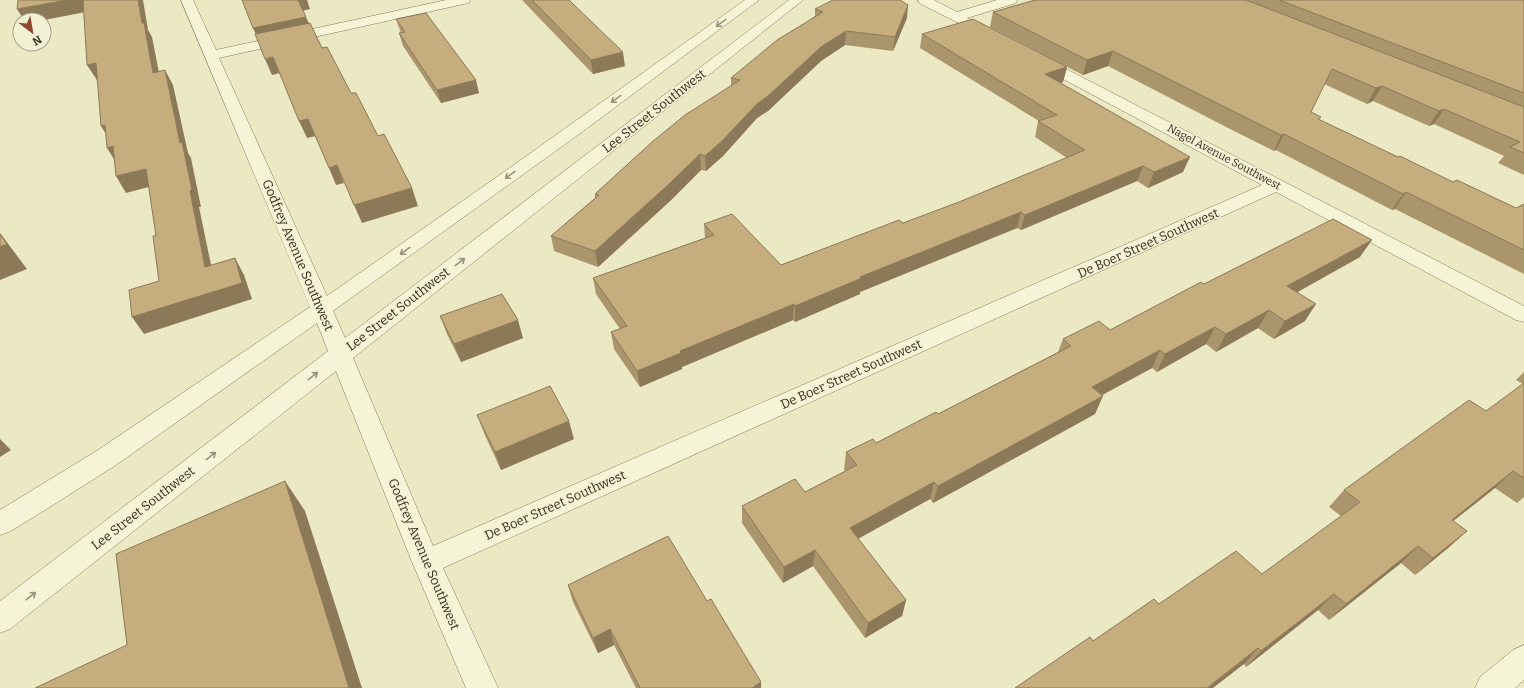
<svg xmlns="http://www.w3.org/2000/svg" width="1524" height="688" viewBox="0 0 1524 688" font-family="Bitter,serif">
<rect width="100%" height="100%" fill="#ebe8c4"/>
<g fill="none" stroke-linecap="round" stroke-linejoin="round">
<g stroke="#847b5c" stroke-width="1">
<path id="minor" d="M181,0H193L216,50L446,0H470L469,3L464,4L219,58L327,296L511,167L745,0H759L582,132L333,311L345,338L789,0H803L353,358L433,546L1262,185L1033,63L1031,60L1033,57L1038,56L1043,57L1524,306V322L1516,320L1276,192L443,568L498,688H466L412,562L336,371L10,629L0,633V601L328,351L317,323L116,465L45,510L9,532L0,535V510L98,450L310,307Z
M918,0H934L957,12L997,0H1017L1016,3L967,18L995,32L997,35L995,38L990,39L919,3Z
M1524,645V680L1515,688H1475L1480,677L1513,650Z"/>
</g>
<use href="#minor" fill="#f6f4d7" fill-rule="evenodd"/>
</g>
<path fill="#aa956c" d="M522,0H569L625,66L593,74Z
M1035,0H1524V175L1498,163L1504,156L1434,124L1429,126L1373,101L1367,104L1324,84L1311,112L1320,120L1398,157L1453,182L1516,208L1524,204V274L1395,209L1392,210L1276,150L1274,151L1230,129L1108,66L1083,75L990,27L993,12Z
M815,9L907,18L893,51L845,45L821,61L768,111L757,118L723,156L706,171L701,170L670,201L598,267L554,251L551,236L595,198V194L731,86V78L815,16Z
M396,19L479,93L441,103L403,46L399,33H401Z
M922,34L1067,67L1063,82L1060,83L1183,172L1148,188L1137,181L1021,230L1017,228L860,292V294L795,322L793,320L682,367V369L640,387L614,349L611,332L620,329L596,294L593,278L705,238L704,224L781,265L903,223L959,202L1067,158L1035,137L1038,121H1039L920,48Z
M1360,257L1298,292L1305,321L1274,339L1258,328L1216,352L1206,344L1157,372L1152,368L1101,395L1095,414L933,503L930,499L858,539L906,600L902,616L865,638L813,566L783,583L742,523V506L805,492L846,471L844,470L846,452L876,443L938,414L1058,352L1063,339L1110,330L1204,284Z
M440,316L523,338L461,362L447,334Z
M1524,372V497L1517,503L1495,488L1453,521L1467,531L1448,548L1415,575L1401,563L1329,620L1318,610L1246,667L1244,664L1093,641L1159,604L1262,574L1341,516L1329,507L1344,490L1486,411L1523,384L1516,380Z
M477,415L574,439L501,470L484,433Z
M568,585L707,601L761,682V688H636L614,645L598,653L573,602Z"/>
<path fill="#8b7958" d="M67,0H85L91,11L44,20H24L17,9Z
M138,0H143L148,30L152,37L162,88L153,73L142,23Z
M298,0H307L310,9L302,11Z
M908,5L907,18L893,51L895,37Z
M306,17L311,28L258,39L253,28Z
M846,31L845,45L821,61L768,111L757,118L723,156L706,171L705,156L757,104L821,47Z
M1113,51L1108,66L1083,75L1087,60Z
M623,52L625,66L593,74L591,60Z
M273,57L280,73L272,75L265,59Z
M96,63L105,78L97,80L87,65Z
M1067,67L1063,82L1041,89L1045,74Z
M165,70L173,85L188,153L191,158L201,207H199L215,284L205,267Z
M476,80L479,93L441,103L437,90Z
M1382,86L1373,101L1367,104L1376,88Z
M1444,109L1434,124L1429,126L1439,111Z
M308,119L316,136L307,138L299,121Z
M105,125L111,142L101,126Z
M1284,134L1276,150L1274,151L1281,135Z
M113,146L117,164L107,148Z
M700,154L701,170L670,201L598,267L595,251Z
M1190,157L1183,172L1148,188L1154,172Z
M337,165L344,183L336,185L329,168Z
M1143,166L1137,181L1021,230L1025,215Z
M146,169L156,185L126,193L116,176Z
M412,188L418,206L362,223L354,205Z
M1406,192L1395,209L1392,210L1403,194Z
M1021,212L1017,228L860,292V294L795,322V306L860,277Z
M0,233L27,269L0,280Z
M1372,240L1360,257L1277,303L1287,286Z
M235,258L244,275L252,299L144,334L132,317Z
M794,304L793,320L682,367V369L640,387L637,371L680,351Z
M1316,304L1305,321L1274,339L1285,321Z
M1269,310L1258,328L1216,352L1226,334Z
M518,320L523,338L461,362L454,344Z
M1215,327L1206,344L1157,372L1165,354Z
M1160,350L1152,368L1084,405L1092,387Z
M1103,396L1095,414L933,503L938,486Z
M569,421L574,439L501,470L495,452Z
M0,439L11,450L0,457Z
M1513,471L1495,488L1433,537L1452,520Z
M285,481L305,511L362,688H349Z
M934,482L930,499L848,544L850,528Z
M1467,531L1448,548L1415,575L1433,558Z
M1418,546L1401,563L1329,620L1346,604Z
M815,550L813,566L783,583L784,567Z
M1334,594L1318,610L1246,667L1261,651Z
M906,600L902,616L865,638L868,623Z
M610,629L614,645L598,653L593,638Z
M1258,648L1244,664L1213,688H1207Z
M761,682V688H752Z"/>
<path fill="#c6ad7d" stroke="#8b7958" d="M18,0H67L17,9Z
M83,0H138L142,23H144L153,73L165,70L180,143L182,142L192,190L190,191L205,267L235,258L242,283L132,317L129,290L159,281L153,236H156L146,169L116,176L113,146L107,148L105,125L101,126L96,63L87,65Z
M242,0H300H298L306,17L253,28Z
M532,0H569L623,52L591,60Z
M833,0H900L908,5L895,37L846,31L821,47L768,96L757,104L722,141L705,156L700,154L668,185L595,251L551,236L599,195L595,194L652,142L685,115L740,80L731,78L777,40L823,12L815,9Z
M1035,0H1246L1524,107V153L1510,147L1520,142L1444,109L1439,111L1382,86L1376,88L1332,69L1311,112L1321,117L1318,119L1398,157L1400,156L1453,182L1457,180L1516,208L1524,204V250L1406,192L1403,194L1284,134L1281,135L1113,51L1087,60L993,12Z
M1279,0H1524V93Z
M426,13L476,80L437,90L399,33L405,32L396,19Z
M973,19L1067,67L1045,74L1190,157L1154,172L1143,166L1025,215L1021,212L860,277L862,278L795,306L794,304L680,351L681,353L637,371L611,332L627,326L593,278L714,235L704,224L732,214L781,265L899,220L903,223L959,202L1085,150L1038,121L1057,115L922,34Z
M310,23L322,48L327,47L351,93H356L378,136L384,134L412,188L354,205L337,165L329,168L308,119L299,121L273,57L265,59L255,34Z
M1333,219L1372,240L1287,286L1316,304L1285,321L1269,310L1226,334L1215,327L1165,354L1160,350L1092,387L1103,396L938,486L934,482L850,528L906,600L868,623L815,550L784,567L742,506L795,479L805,492L857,465L846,452L873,439L876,443L936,412L938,414L1071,346L1063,339L1099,321L1110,330L1201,282L1204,284Z
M0,234L7,244L0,247Z
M502,294L518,320L454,344L440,316Z
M1524,383V478L1513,471L1452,520L1467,531L1433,558L1418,546L1346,604L1334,594L1261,651L1258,648L1207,688H1015L1090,637L1093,641L1154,599L1159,604L1236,551L1262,574L1360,502L1344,490L1469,400L1486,411Z
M550,386L569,421L495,452L477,415Z
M285,481L349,688H35L127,645L116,554Z
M668,536L707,601L711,599L761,682L752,688H640L610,629L593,638L568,585Z"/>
<defs><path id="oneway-shaft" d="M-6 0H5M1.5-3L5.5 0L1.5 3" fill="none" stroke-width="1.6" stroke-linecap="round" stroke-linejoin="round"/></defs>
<g stroke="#96927b">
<use href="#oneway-shaft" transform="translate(721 23) rotate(144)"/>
<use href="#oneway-shaft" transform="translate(616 99) rotate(144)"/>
<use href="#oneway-shaft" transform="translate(510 175) rotate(144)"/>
<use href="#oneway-shaft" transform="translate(405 251) rotate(144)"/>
<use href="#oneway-shaft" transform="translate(460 262) rotate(-38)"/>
<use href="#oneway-shaft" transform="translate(313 376) rotate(-38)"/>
<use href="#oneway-shaft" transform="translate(211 456) rotate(-38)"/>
<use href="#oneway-shaft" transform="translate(31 596) rotate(-38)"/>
</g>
<g text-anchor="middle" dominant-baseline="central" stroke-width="3" stroke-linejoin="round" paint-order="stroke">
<g font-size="11" fill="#352f1f" stroke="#f3f1d3">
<text transform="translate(1224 157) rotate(28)">Nagel Avenue Southwest</text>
</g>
<g font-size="13" fill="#352f1f" stroke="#f3f1d3">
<text transform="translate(654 111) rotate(-38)">Lee Street Southwest</text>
<text transform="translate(1148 243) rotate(-24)">De Boer Street Southwest</text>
<text transform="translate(298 255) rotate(67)">Godfrey Avenue Southwest</text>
<text transform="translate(398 309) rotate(-38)">Lee Street Southwest</text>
<text transform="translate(851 374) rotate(-24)">De Boer Street Southwest</text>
<text transform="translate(555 505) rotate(-24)">De Boer Street Southwest</text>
<text transform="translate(143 508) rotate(-38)">Lee Street Southwest</text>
<text transform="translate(424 554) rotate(67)">Godfrey Avenue Southwest</text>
</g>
</g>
<g transform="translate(32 32) rotate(149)"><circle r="19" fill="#f3f1d3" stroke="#a7a38b"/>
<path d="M0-3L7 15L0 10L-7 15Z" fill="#8e4631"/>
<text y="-6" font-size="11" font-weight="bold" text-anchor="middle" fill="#352f1f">N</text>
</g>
</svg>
